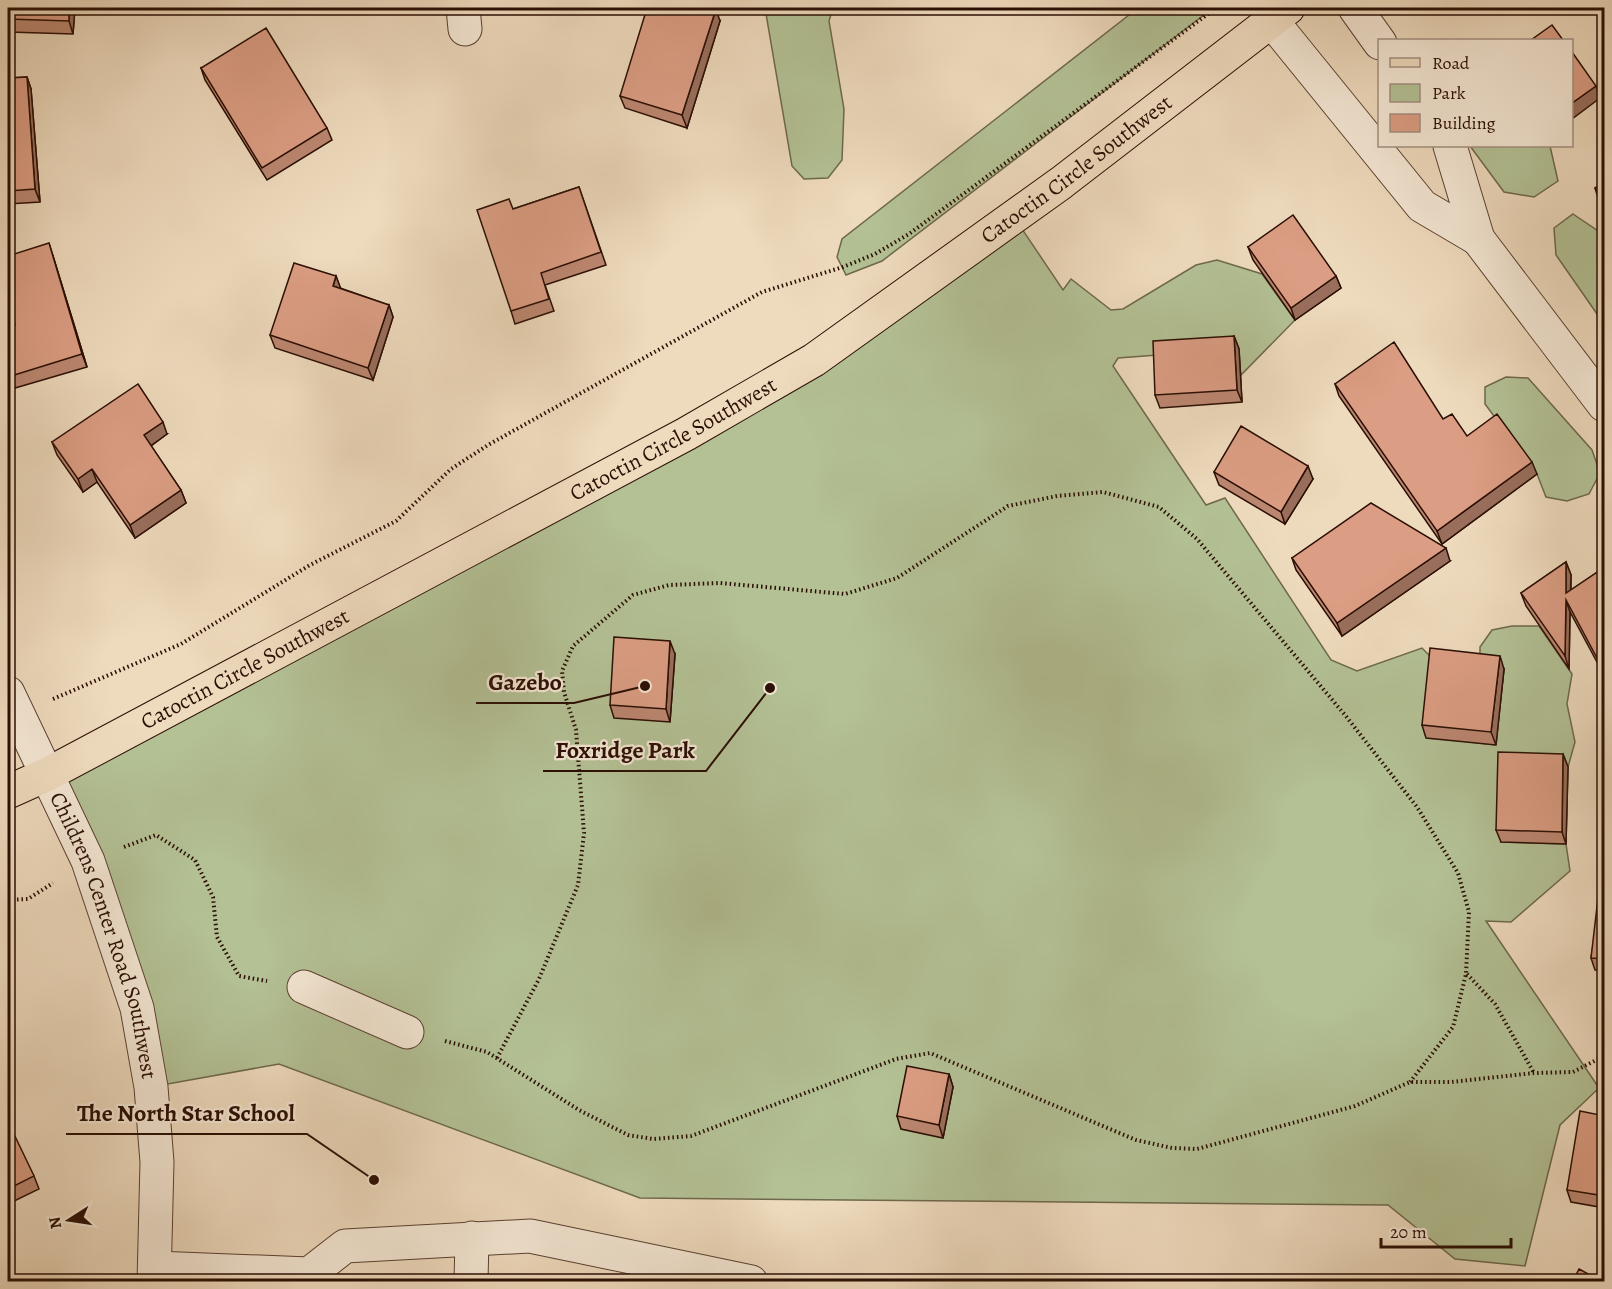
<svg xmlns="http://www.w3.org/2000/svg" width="1612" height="1289" viewBox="0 0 1612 1289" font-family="Alegreya,serif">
<rect width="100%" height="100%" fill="#eedabd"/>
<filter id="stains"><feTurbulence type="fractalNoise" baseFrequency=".00333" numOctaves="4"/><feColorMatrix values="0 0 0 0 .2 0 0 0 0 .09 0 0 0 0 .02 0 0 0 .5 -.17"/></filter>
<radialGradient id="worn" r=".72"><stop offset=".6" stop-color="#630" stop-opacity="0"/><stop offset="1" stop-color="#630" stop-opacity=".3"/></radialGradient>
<path fill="#b3c195" stroke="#6e684c" stroke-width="1.5" d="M765,8H833L829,21L844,109L842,160L828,178L804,179L792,166Z
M1138,8H1213L882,261L846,275L837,257L842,239Z
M1470,146H1550L1558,181L1534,197L1504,192Z
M1573,214L1604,235V324L1556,255L1554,228Z
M1014,217L1063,290L1071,279L1111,310L1123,309L1196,265L1217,260L1262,274L1295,320L1241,375L1238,349L1118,358L1113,366L1206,505L1225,498L1331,660L1357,671L1422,648L1435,661L1427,737L1495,745L1504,669L1480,666V647L1492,630L1512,626H1539L1572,674L1567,704L1575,742L1568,767L1501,842L1566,844L1570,871L1511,922L1486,921L1599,1088L1560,1125L1525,1266L1455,1259L1388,1205L640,1198L279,1064L151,1087L48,774L814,360Z
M1506,377L1528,378L1592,450L1600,473L1589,494L1567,501L1546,497L1537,474L1485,404V387Z"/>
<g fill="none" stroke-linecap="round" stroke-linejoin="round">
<g stroke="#5b4132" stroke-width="35">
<g id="minor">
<path d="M463,8L465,29"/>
<path d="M1355,8L1380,43"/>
<path d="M1271,20L1422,206L1478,239"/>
<path d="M1450,146L1478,239L1604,405"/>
<path id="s1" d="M8,693L88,861L137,1008L151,1087L157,1162L154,1282"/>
<path d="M304,987L407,1032"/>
<path d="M155,1268L309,1274L322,1282"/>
<path d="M309,1274L345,1246L530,1236L751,1282"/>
<path d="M471,1282L472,1238"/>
</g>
</g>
<g stroke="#2a0e04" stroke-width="35">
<g id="major">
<path id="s2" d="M8,792L48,774L686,434L814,360L1061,183L1288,8"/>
</g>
</g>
<path stroke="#2a0e04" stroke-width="4" stroke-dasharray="1.5 3" stroke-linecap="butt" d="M53,699L181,644L310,565L396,521L451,469L488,445L762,292L843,267L875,254L909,234L1216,8
M124,847L156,835L195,860L213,897L217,937L239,976L267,981
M8,900L28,899L53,883
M1467,974L1495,1004L1534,1073
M445,1041L487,1052L579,1110L628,1135L653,1139L691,1136L896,1059L930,1053L1136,1140L1172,1148L1197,1149L1355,1106L1410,1082H1451L1534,1073L1573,1072L1604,1056
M497,1058L539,979L578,885L584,833L576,730L564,692L562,671L573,646L633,595L669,585L720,583L845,594L897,578L1008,506L1057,496L1103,492L1159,507L1197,539L1345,715L1417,807L1458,873L1469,912L1466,974L1453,1027L1410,1082"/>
<use href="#minor" stroke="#f4e7d4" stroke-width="33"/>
<use href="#major" stroke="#eedabd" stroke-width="33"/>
</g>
<path fill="#bc8771" stroke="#2a0e04" stroke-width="1.5" d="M8,8H75L73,34L8,32Z
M720,21L687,128L625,108L620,96Z
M201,68L327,128L332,140L267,180L205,80Z
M27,77L31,89L40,202L8,204V78Z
M1605,182V209L1599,201L1595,188Z
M579,187L606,265L545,285L554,311L515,324L511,311L513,209Z
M1248,247L1336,276L1341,288L1295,320L1253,260Z
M53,256L87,367L15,388L11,376L15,325Z
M336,276L340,288L389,305L393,317L373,380L275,348L270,335Z
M1234,336L1239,349L1242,402L1160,408L1155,395Z
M1335,384L1443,419L1467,436L1537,474L1442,544L1339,396Z
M167,434L151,446L181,490L186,503L135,538L97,482L83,492L57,455L52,442Z
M1214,472L1313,479L1285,524L1219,485Z
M1292,558L1450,561L1342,636L1296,570Z
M1566,562L1571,575V590L1605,567V677L1570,612L1569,669L1526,606L1521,593Z
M675,654L670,722L614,718L610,705Z
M1504,669L1496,745L1426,738L1422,725Z
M1563,754L1568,767L1566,844L1501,842L1496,830Z
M1605,872V971L1595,970L1591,958Z
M949,1074L953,1087L943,1138L901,1129L897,1116Z
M1605,1116V1208L1571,1202L1567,1190Z
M8,1132L34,1176L39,1189L8,1204Z"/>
<path fill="#996e5c" stroke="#2a0e04" stroke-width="1.5" d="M69,8H75L73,34L69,21Z
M716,9L720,21L687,128L682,115Z
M27,77L31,89L40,202L35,189Z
M1596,86L1600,98L1572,119V103Z
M49,243L53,256L87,367L82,354Z
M336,276L341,289L333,286Z
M1336,276L1341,288L1295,320L1291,308Z
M389,305L393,317L373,380L368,368Z
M1234,336L1239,349L1242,402L1237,390Z
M163,422L167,434L149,447L144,435Z
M1532,462L1537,474L1442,544L1437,531Z
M1308,466L1313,479L1285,524L1281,512Z
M92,469L97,482L83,492L78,479Z
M181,490L186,503L135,538L130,525Z
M1446,548L1450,561L1342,636L1337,623Z
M1566,562L1571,575L1570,606L1566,593Z
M1566,600L1570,612L1569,669L1565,656Z
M670,641L675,654L670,722L666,709Z
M1500,656L1504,669L1496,745L1491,732Z
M1563,754L1568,767L1566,844L1562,832Z
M949,1074L953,1087L943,1138L939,1125Z"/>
<path fill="#db9d83" stroke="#2a0e04" stroke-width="1.5" d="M8,8H69V21L8,19Z
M647,8H712L716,9L682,115L620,96Z
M1552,25L1563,40H1531Z
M266,28L327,128L262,168L201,68Z
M1572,52L1596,86L1572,103Z
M27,77L35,189L8,191V78Z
M1605,182V203L1595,188Z
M579,187L601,252L541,273L549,299L511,311L477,210L509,199L513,209Z
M1293,215L1336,276L1291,308L1248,247Z
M49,243L82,354L11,376L8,365V327L15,325L8,301V256Z
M294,263L336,276L333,286L389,305L368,368L270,335Z
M1234,336L1237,390L1155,395L1153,341Z
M1394,342L1443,419L1452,414L1467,436L1497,414L1532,462L1437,531L1335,384Z
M138,384L163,422L144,435L181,490L130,525L92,469L78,479L52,442Z
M1241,426L1308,466L1281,512L1214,472Z
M1371,503L1446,548L1337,623L1292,558Z
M1566,562V593L1605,567V673L1566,600L1565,656L1521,593Z
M614,637L670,641L666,709L610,705Z
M1430,648L1500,656L1491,732L1422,725Z
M1498,752L1563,754L1562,832L1496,830Z
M1601,872H1605V959L1591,958Z
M907,1066L949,1074L939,1125L897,1116Z
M1580,1111L1605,1116V1196L1567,1190Z
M12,1130L34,1176L8,1189V1132Z
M1579,1269L1601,1281H1573Z"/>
<g text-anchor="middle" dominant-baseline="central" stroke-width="4.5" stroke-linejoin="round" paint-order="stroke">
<g font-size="22" fill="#2a0e04" stroke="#f4e7d4">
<text stroke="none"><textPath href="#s2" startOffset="1239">Catoctin Circle Southwest</textPath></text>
<text stroke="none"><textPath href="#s2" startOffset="753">Catoctin Circle Southwest</textPath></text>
<text stroke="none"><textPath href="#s2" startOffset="267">Catoctin Circle Southwest</textPath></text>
<text stroke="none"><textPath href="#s1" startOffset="262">Childrens Center Road Southwest</textPath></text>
</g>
</g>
<path fill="none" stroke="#2a0e04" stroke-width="2" d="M645 686L574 703H476M770 688L706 771H543M374 1180L307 1134H66"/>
<g fill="#2a0e04" stroke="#f4e7d4" stroke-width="2">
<circle cx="645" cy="686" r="6"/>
<circle cx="770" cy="688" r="6"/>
<circle cx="374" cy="1180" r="6"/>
</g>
<g font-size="24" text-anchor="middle" font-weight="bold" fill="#2a0e04" stroke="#f4e7d4" stroke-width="4.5" stroke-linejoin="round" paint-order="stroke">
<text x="525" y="690">Gazebo</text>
<text x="625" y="758">Foxridge Park</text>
<text x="186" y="1121">The North Star School</text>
</g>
<rect width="1612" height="1289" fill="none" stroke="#eedabd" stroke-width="30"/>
<rect x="9" y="9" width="1594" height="1271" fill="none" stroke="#2a0e04" stroke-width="3"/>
<rect x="15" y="15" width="1582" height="1259" fill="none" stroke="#2a0e04" stroke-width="1.5"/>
<rect x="1378" y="39" width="195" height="108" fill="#f4e7d4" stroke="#a39081" stroke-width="1.5"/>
<rect x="1390" y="58" width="30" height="9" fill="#eedabd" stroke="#a39081" stroke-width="1.5"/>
<text x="1432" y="69" font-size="18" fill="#2a0e04">Road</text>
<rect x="1390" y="84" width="30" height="18" fill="#b3c195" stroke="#a39081" stroke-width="1.5"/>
<text x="1432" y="99" font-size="18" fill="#2a0e04">Park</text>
<rect x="1390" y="114" width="30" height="18" fill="#db9d83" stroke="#a39081" stroke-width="1.5"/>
<text x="1432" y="129" font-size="18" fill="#2a0e04">Building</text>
<g transform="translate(69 1220) rotate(258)" stroke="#f4e7d4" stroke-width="4.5" paint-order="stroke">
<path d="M0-4.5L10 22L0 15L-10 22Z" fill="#2a0e04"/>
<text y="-9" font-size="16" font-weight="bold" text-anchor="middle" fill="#2a0e04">N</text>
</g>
<path d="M1381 1238v9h130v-9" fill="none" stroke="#2a0e04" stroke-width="3"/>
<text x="1390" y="1238" font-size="18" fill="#2a0e04" stroke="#f4e7d4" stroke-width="4.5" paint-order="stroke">20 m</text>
<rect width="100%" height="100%" filter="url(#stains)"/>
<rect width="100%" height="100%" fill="url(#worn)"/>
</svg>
